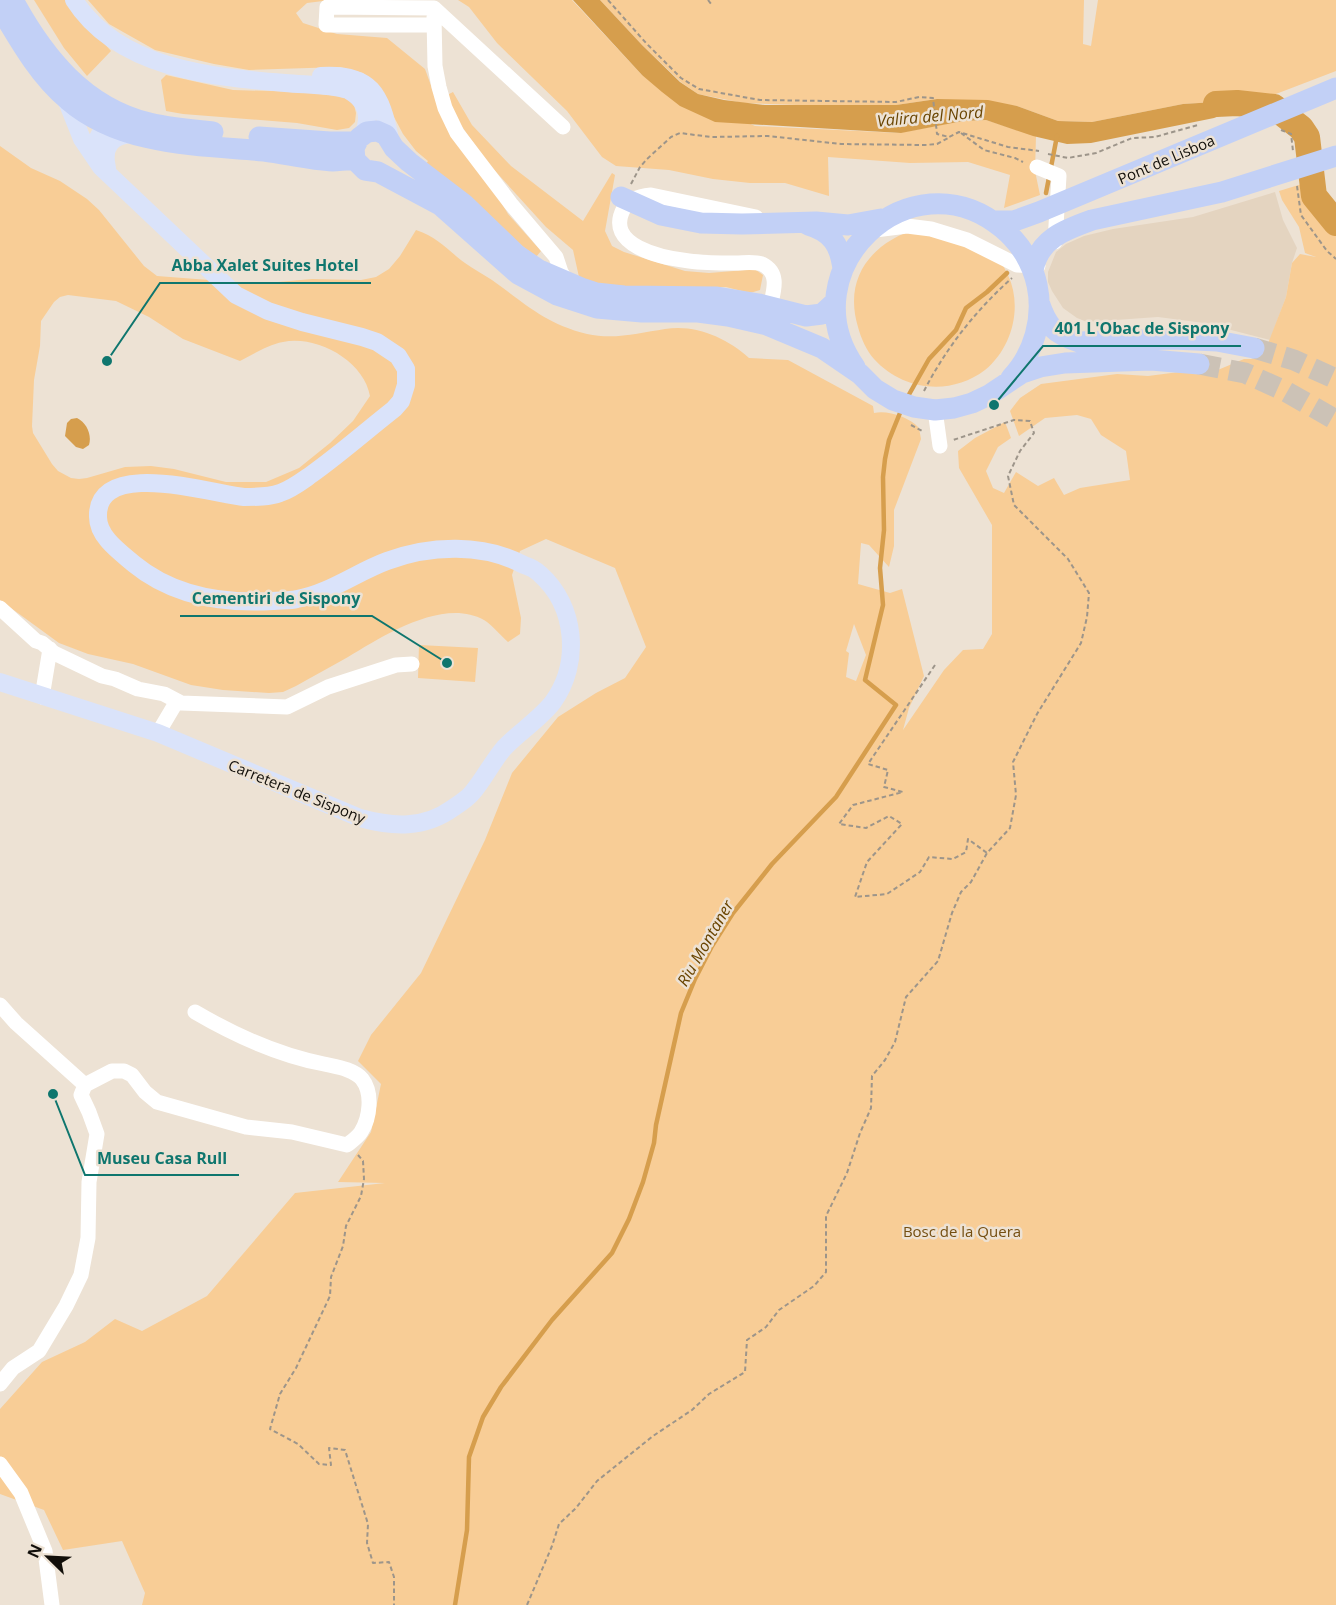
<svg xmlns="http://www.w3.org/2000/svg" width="1336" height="1605" viewBox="0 0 1336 1605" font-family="'Open Sans',sans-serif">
<rect width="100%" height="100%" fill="#ede2d4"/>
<path fill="#e4d4c0" d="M1275,192L1283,220L1297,248L1292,263L1286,297L1270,340L1204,323L1158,317L1087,322L1077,318L1063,308L1052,291L1048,282V272L1056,252L1066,244L1084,236L1113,229L1193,217Z"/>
<path fill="#f8cd96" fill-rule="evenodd" d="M34,0H65L111,51L87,76L64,48Z
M88,0H331L307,3L296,13L303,23L337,34L387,38L425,69L446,127L490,183L508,214L541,251L536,257L424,167L428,161L416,151L403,134L376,83L363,73L340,67L249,70L214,64L155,50L109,24Z
M458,0H572L642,75L755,126L898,133L963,121L986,120L1036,136L1035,171L1040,195L1004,208L1010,175L968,162L910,163L828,157L829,196L785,183H750L713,179L669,170L616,166L602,157L567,111L497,43L469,7Z
M600,0H1084L1083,44L1091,46L1098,0H1336V71L1263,99L1183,104L1092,122L1058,121L1017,106L937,99L896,105H797L743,103L698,94L682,83L642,45Z
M166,75L233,90L304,92L337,96L346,98L354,105L356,113L355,122L349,128L337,130L297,123L183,114L166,111L161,80Z
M453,92L472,125L511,166L583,221L612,173L615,175L605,231L612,246L624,252L685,271L709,273L746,270H756L763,275L760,290L750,293L726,287L640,288L601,286L579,277L573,250L546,227L487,162L458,121L447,95Z
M0,146L31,168L60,181L87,199L99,210L144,266L157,276L235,282H278L312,279L361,280L376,277L389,269L400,256L416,230C439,238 446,249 465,263C473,269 483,274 492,280C526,304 544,323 587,334C614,340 639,333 665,329C696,324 727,338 749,358L788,360L873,406L874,413C888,410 909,417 919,428L921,439L894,510V546L889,567L869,545L861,543L858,584L890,593L902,589L924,676L909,708L903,730L944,670L963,650L983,649L992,634V525L959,468L958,451L975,438L1005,422L1011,438L998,447L986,471L993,488L1004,493L1016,472L1038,486L1054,478L1064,495L1080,488L1130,480L1126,451L1101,435L1091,419L1077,415L1045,418L1019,436L1010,411L1020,398L1041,384L1117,374L1148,376L1179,372H1213L1244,359H1262L1286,297L1292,263L1300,254L1316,257L1305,253L1299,227L1282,200L1279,191L1302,184L1318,215L1336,232V1605H142L145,1593L122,1541L63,1550L44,1510L0,1494V1409L42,1362L85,1342L115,1319L142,1331L207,1296L295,1193L385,1183L338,1182L371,1132L381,1084L358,1061L371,1035L421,973L485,840L512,773L558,717L596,693L625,678L646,647L615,568L546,539L520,551L512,575L521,618L520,634L508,642C500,635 492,625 484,620C443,597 383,636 348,657C331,667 313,676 296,686L283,692L269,693L223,690L191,685L133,664L88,654L59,643L0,600ZM68,295L116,301L149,317L183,339L240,361C254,354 267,345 283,342C317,335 364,361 370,396L353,421L330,443L299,468L266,482H226L174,469L151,466L125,467L87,478L79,479L71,478L58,471L52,464L33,433L32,426L34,380L40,346L41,321L54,302L60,297ZM854,624L866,655L856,681L846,677L849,653L846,651Z
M919,228C938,235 956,242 975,248C981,250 991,252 996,256C1001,261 1005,269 1008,275C1023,307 1012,348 985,370C951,396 903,391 874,359C866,350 861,338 858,327C843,277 872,242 919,228Z
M419,645L478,648L475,682L418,678Z"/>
<path fill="#d69e4d" d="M573,0H600L642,45L680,82L698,94L724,100L765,105H896L937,99L988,100L1017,106L1058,121L1092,122L1183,104L1263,99L1214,118L1091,143L1067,144L1033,136L986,120L963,121L901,133L715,122L680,106L662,92L642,75Z
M1323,177L1324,198L1336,213V232L1318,215L1302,184Z
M77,418C87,423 92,435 89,445L83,449L76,447L65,436L67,423L71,419Z"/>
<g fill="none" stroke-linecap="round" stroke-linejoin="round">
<path stroke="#d69e4d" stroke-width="4.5" d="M1046,193L1057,136
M907,398L929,359L956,330L966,308L987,292L1007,273
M455,1605L467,1530L469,1457L483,1417L501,1387L552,1320L612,1253L629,1219L643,1182L654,1143L656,1125L681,1013L695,979L712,946L733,913L772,864L836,797L896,705L865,680L883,605L880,568L884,530L883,477L885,459L889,440L902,408"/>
<path stroke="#d69e4d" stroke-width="26" d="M1216,104L1237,103L1274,107L1301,128L1307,137L1314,196L1336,223"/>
<path stroke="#ccc2b6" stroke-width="21" stroke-dasharray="21 10" stroke-linecap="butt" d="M1254,348L1294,360L1336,379
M1199,364L1245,373L1285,391L1336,420"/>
<path stroke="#9d958a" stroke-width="2" stroke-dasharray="4.5 3" stroke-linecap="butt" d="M608,0L646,43L681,78L699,89L760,100L896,102L919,97L933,98L937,134L949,137L959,132L1008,147L1039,151
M708,0L712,5
M1281,130L1291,134L1293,151
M961,133L984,150L1015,158L1023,162
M1048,154L1068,158L1096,153L1132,138L1155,137L1198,125
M631,184L640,167L647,159L671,137L680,133L711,137L768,136L841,144L925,145L937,144L948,138
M1297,186L1301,215L1327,251L1336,259
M924,391C946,348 976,310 1012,278
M911,425L924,432
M935,665L868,764L888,770L884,787L903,792L853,805L839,824L866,828L889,816L902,824L867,862L855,897L887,894L920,872L929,857L953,859L966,852L968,839L987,853
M358,1155L363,1161L364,1179L361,1196L346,1226L343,1246L331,1277L330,1296L296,1368L280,1394L270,1429L298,1444L319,1464L331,1465L329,1448L345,1450L368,1524L367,1543L373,1563L389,1562L394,1577V1605
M527,1605L552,1546L559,1524L576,1508L597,1481L653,1436L692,1410L709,1394L745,1372L747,1340L766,1327L779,1310L814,1286L826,1272V1216L847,1173L860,1133L871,1108L872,1076L885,1060L895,1042L906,997L938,961L952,913L961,892L971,882L987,853L1010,828L1016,795L1013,762L1037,714L1081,643L1087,617L1089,593L1068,559L1014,505L1008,476L1020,451L1034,433L1030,421L1014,420L953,440"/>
<path stroke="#fff" stroke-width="15" d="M434,17L435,66L439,87L445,108L457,133L511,204L556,257L561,272L568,284
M434,25H326L327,7L434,8L563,127
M1037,167L1059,176L1055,242
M756,217L651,195C641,196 629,199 624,208C603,246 663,258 689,261C704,263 720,263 735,263C744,263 753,261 762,264C780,273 774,290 770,307
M875,230L907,226L931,229L967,240L1017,265L1038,266
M935,410L940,446
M0,608L36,641L42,643L54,653L102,676L115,679L138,689L164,694L181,703L287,707L328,687L396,665L412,664
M42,697L50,649
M158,733L177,701
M0,1005L16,1023L85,1085
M85,1085L112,1071H124L132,1075L145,1092L157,1102L246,1127L292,1132L347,1145C352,1141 358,1137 361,1132C370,1118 373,1093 362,1079C353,1069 337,1067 324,1064C277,1055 236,1036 195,1012
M0,1384L13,1368L39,1351L66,1306L81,1275L88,1238L89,1182L97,1134L89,1112L81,1095L85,1085
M0,1464L21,1493L45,1551L52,1605"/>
<path stroke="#dae3fa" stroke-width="18" d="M74,0C118,69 212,77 285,83C305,85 329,84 348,90C367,100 371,117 363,135
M321,76C371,73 381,94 390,139
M98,162C93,137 98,129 123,123
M107,168C102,147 111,135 133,134
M0,682L158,733L360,818C393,827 424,829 453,808C459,804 467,799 472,793C484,779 492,762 504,748C519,732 540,719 553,702C581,663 576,606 540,574C536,570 530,567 524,565C483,543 430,545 387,561C357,572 330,593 297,599C289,601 281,600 273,601C224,604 173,596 134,564C120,552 98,537 98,517C96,457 213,494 244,497C256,497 269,497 280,493C292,489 302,481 312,474C340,454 366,431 394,409L401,401L406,385V369L398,356L377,342L362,337L302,322L268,311L236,295L101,167L82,139L66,99"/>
<path stroke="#c2d0f6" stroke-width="21" d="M13,0C44,57 84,107 149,123C170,128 192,130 213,132
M0,8C19,40 39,76 68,100C121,146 198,145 264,151C287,154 310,160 333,161C340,161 347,159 355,160
M259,137L330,142H356
M621,197L661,215L701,223L742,224L816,222L848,225L881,219
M993,221H1014L1039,212L1336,88
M808,225C832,232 840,245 843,269
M1033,270C1039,239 1064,230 1092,220L1222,192L1336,156
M835,302L822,314L806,316L759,304L717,297L624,296L596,293L581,288L539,270L517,255L464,204L409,162L394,148L386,135L377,131L367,132L359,138L354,148L355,160L365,170L378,172L440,205L518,274L557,295L597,308L642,312H698L728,316L767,325L822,348L860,374L875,389L893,400L914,407L935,410L954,408L972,403L989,395L1022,373L1040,367L1065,363L1151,360L1199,364
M1039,302C1047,326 1054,334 1079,342L1173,339L1217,341L1254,348
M855,367C787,270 910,152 1002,228C1020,243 1032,262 1037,285C1044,318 1034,354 1011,378"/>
</g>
<g text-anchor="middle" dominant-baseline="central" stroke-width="5" stroke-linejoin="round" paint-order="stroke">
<g font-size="15" fill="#110e09" stroke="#ede2d4">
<text transform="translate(1166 159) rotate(-23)">Pont de Lisboa</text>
<text transform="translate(297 791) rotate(22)">Carretera de Sispony</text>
</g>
<g font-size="15" fill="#744e10" stroke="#ede2d4">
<text x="962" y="1231">Bosc de la Quera</text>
</g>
<g font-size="16" font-style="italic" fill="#694400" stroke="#ede2d4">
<text transform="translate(930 116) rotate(-5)">Valira del Nord</text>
<text transform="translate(705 943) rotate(-60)">Riu Montaner</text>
</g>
</g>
<path fill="none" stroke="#0f766e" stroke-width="2" d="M107 361L160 283H371M994 405L1043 346H1241M447 663L372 616H180M53 1094L85 1175H239"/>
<g fill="#0f766e" stroke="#ede2d4" stroke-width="2">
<circle cx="107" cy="361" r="6"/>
<circle cx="994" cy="405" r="6"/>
<circle cx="447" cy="663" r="6"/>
<circle cx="53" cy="1094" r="6"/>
</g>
<g font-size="16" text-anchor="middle" font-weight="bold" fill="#0f766e" stroke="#ede2d4" stroke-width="5" stroke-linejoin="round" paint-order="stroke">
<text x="265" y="271">Abba Xalet Suites Hotel</text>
<text x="1142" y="334">401 L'Obac de Sispony</text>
<text x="276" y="604">Cementiri de Sispony</text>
<text x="162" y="1164">Museu Casa Rull</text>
</g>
<g transform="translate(48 1557) rotate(294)" stroke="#ede2d4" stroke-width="4.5" paint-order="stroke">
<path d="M0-4.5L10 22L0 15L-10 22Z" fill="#110e09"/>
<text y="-9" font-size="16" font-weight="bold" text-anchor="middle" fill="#110e09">N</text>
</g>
</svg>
